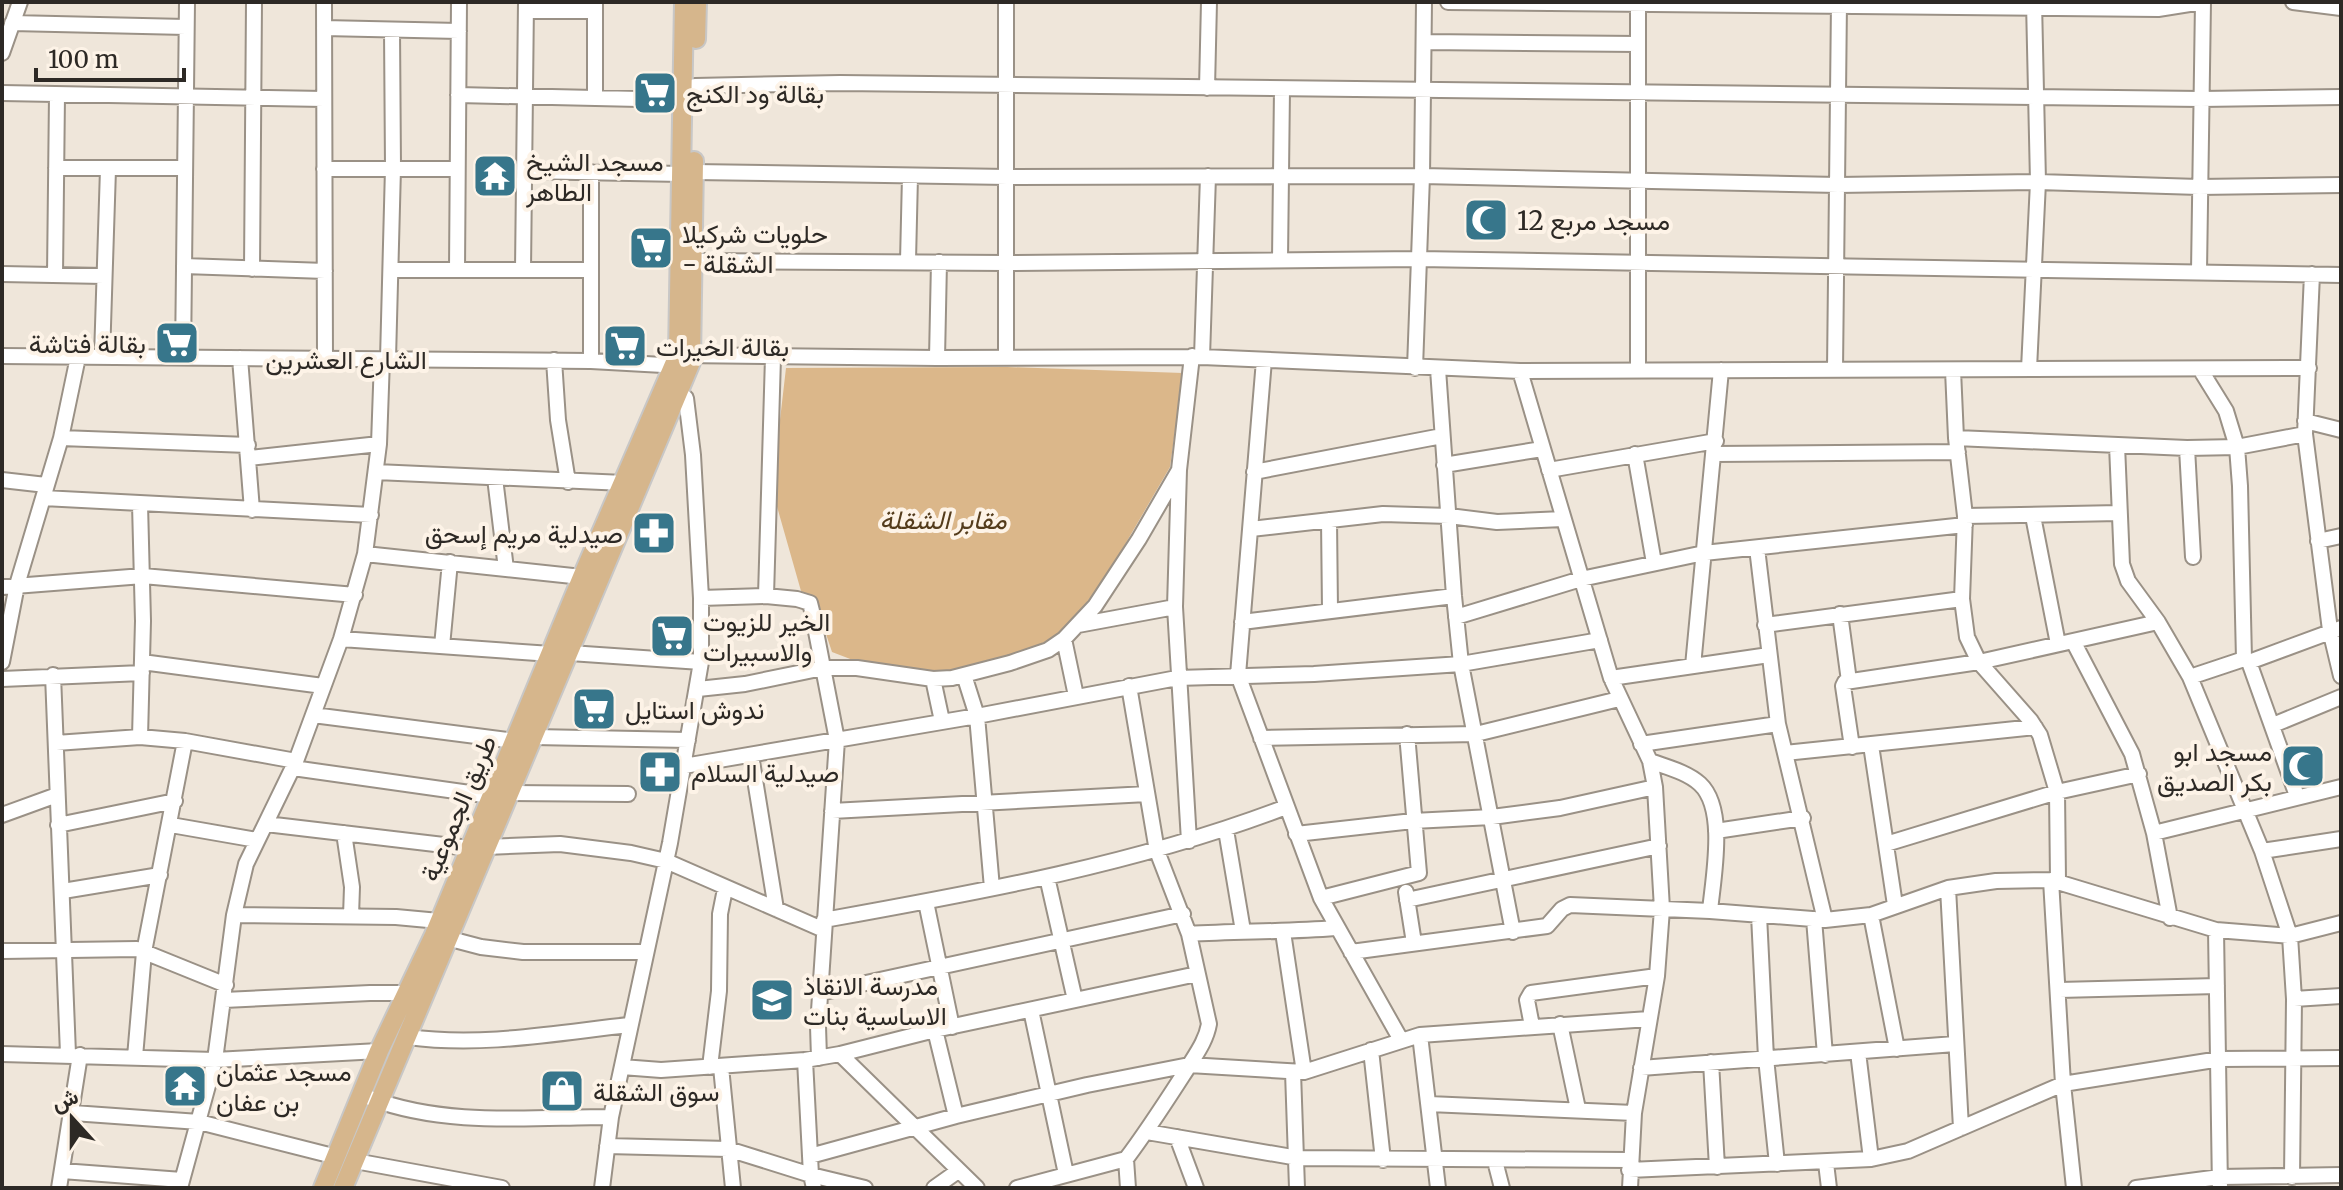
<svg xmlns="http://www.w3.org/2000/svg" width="2343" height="1190" viewBox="0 0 2343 1190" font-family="Merriweather,Vazirmatn,serif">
<rect width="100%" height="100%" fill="#efe6da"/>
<path fill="#dbb78a" d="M1007,367L1183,373L1170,467L1105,579L1057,640L942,679L879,670L832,652L815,601L801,591L772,489L786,368Z"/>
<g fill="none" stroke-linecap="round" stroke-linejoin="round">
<g stroke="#9a9186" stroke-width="18">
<path id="minor" d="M324,2L325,359
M595,2V98
M1448,2L2158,9L2202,2
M2293,2L2341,8
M526,11H595
M12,23L186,27
M324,28L459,31
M1424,42L1638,44
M2,53L20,2
M695,86L840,83L2201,99L2341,97
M1207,88L1209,2
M2,93L324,99
M458,95L683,100
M56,168H185
M324,169H457
M524,171L682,174
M694,172L1007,177L1422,176L1838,185L2038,182L2199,187L2341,185
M1280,259L1282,89
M694,261L1006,263L1419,259L2341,275
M908,261L910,176
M184,266L325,271
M252,269L254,2
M391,270H589
M457,270L459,2
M523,270L526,2
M2199,271L2203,2
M2,274L104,276
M2312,274L2305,434L2330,630L2341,676
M55,275L57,95
M682,355L937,358L1202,357L1520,371L2309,368
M2,356L591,361L681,366
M102,357L108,169
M1006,357V2
M1202,357L1208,176
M183,358L187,2
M240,358L252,510
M937,358L939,262
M388,359L393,168L392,30
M554,360L558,420L568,482
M1264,360L1238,675L1321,898L1401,1040
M591,361V172
M1415,368L1422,176L1424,2
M1438,369L1454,596L1461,664L1513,932
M2029,369L2038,182L2034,2
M2200,369L2226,411L2237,447L2240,486L2244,659
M1835,370L1839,2
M1953,370L1956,438L1965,516L1962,599L1967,637L1979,662L2031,721L2040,735L2057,792L2058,880
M1520,371L1611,678L1650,761L1655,787L1662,909L1657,976L1634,1113L1630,1188
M1638,371V2
M2305,421L2341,430
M61,438L248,445
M1956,438L2187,448L2237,447L2305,434
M2117,445L2122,564L2128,581L2158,622L2190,677L2262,851L2290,936L2294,999L2292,1177
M2187,448L2193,557
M1635,454L1654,563
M1714,454L1958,452
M249,458L379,444
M1444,465L1542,449
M1549,470L1716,441
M376,472L624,483
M1254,472L1442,436
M495,478L506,569
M2,480L46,485
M43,498L371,515
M1965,516L2119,513
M2033,516L2058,644
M1329,520L1330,610
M1251,529L1383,514L1449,516L1497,522L1563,519
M2318,541L2341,536
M1757,548L1778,724L1825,920
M365,554L582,577
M2,587L143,576L355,595
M766,596L773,357
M701,598L766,596L797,599L810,603L812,611L837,740L818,1026L819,1058
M1840,614L1849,681
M1456,617L1581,579L1704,553L1965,525
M1242,622L1454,596
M1078,625L1175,607
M1765,625L1962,599
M341,639L551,654
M1064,639L1076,696
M2073,641L2132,754L2154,833L2170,918
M442,646L450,562
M570,653L701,662
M2,662L17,585L61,438L78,357
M142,662L323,686
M2249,662L2297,796
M1693,666L1721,370
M53,675L68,1054
M964,675L977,716L992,888
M2190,677L2244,659L2249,662L2341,628
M1611,678L1769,655
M2,679L142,673
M933,679L942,721
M698,689L745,684L823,668H857L933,679L952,678L1010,663L1048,650L1064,639L1095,606L1139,539L1179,470
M313,715L515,741
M2273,725L2341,697
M140,737L143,621L140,504
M534,737L688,740
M1261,738L1476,734L1619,699
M56,743L140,737L185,741L296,761
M1641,744L1778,724
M1871,745L1895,905
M1852,747L1843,686L1845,682L1979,662L2158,622
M1785,753L2035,727
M751,755L776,909
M1650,761C1666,767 1687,772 1700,784C1727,809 1713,878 1710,911
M684,766L977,716L1177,678L1314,674L1461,664L1600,640
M293,768L491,796
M510,793L628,794
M832,811L1147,794
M2,815L57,795
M266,824L469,848
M58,825L175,801
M171,825L257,840
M1226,830L1243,931
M1716,831L1803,818
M344,833L352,887L351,916
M2154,833L2341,787
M1296,834L1413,821L1492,817L1560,808L1655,787
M1189,841L1175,607L1179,470L1192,356
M1886,844L2057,792L2139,774
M486,847L560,844L631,853L666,861L824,930
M2262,851L2341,839
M1047,877L1075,1000
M2051,880L2063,1084L2074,1188
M1948,888L1961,1128
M63,891L160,875
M1406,892L1414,943
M1321,898L1419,873L1407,734
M1407,900L1659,846
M926,902L952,1027
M234,915L396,917L439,921
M1759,915L1766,1058L1777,1164
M1871,915L1897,1049
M1814,919L1825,1055
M824,920C980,892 1137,864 1286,807
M2216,930L2220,1188
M1283,932L1304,1072
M1189,934C1238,931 1286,932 1335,928
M439,936L481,947L523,952H645
M2,951L137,949L226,985
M1351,952L1547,926L1562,909L1570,905L1710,911L1825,920L1871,915L1948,888L1996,881L2051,880L2216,930L2290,936L2341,923
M2059,990L2217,986
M820,993L1183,914
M2294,999L2341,996
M224,1000L370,993H405
M1031,1010L1066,1174
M1560,1024L1578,1109
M1532,1026L1527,1000L1531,993L1657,976
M935,1030L956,1116
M1420,1035L1438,1188
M408,1037C483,1047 556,1033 629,1025
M1371,1050L1383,1160
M1858,1052L1871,1159
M2,1054L215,1060L379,1051
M840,1054L935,1030L1197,974
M135,1057L144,952L185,741
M805,1060L811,1175L814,1188
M1711,1062L1717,1167
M622,1067L661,1070L805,1060L840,1054L977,1188
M710,1067L719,991L720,914L725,889
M721,1067L733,1188
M1641,1068L1955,1044
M1293,1072L1297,1188
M370,1098C446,1127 531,1117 611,1117
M1429,1104L1634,1113
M73,1113L199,1122L337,1157
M1147,1132L1298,1158L1629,1160
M1177,1137L1196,1188
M607,1146L728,1149L811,1175L865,1188
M810,1156L956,1116L1087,1085L1189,1065L1304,1072L1420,1035L1649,1019
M355,1161L502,1188
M1495,1161L1502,1188
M1826,1163L1829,1188
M1629,1170L1871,1159L1908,1151L2063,1084L2220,1059L2341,1058
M62,1171L182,1180
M59,1188L80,1055
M180,1188L215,1060L234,915L246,864L296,761L341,639L365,554L379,444L382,359
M602,1188L611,1117L670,843L701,662V598L693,455L686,398L673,389
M934,1188L958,1171
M1017,1188L1126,1159
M1128,1188L1126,1159C1148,1130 1167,1100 1187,1069C1196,1054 1206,1041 1209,1024L1189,934L1157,851L1129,686
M2136,1188L2220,1177L2341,1175"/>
</g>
<g stroke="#c8c7c6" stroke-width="22">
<path id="major" d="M696,39L697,2
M323,1188L379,1051L434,935L582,577L678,355L684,2
M343,1188L691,362L694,161"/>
</g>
<use href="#minor" stroke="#fff" stroke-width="14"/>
<use href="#major" stroke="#d6b68c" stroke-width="18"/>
</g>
<defs>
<g id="supermarket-square" transform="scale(2.3)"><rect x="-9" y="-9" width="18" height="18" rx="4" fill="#37768b" stroke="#fdf3e7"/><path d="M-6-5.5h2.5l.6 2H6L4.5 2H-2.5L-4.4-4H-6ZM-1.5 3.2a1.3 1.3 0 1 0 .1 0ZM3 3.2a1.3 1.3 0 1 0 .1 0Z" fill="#fff"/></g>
<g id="temple-square" transform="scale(2.3)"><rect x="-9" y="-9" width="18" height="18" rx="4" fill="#37768b" stroke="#fdf3e7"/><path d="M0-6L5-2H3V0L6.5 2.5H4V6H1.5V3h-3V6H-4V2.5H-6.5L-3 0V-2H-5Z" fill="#fff"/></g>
<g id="mosque-square" transform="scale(2.3)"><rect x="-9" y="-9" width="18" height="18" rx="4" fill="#37768b" stroke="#fdf3e7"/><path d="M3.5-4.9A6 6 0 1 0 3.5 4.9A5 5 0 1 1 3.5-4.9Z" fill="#fff"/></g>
<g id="pharmacy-square" transform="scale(2.3)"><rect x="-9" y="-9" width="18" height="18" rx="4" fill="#37768b" stroke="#fdf3e7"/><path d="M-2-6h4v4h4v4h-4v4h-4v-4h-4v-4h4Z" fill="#fff"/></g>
<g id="school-square" transform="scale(2.3)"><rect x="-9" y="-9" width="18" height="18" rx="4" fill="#37768b" stroke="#fdf3e7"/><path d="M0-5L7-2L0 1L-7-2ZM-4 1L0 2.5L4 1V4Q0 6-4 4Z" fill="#fff"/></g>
<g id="shop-square" transform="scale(2.3)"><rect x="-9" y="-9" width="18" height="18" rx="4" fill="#37768b" stroke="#fdf3e7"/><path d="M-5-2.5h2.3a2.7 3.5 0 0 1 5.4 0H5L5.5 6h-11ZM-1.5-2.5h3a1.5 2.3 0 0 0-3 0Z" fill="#fff"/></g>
</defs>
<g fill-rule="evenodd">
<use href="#supermarket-square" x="655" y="93"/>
<use href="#temple-square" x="495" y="176"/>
<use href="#mosque-square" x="1486" y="220"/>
<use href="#supermarket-square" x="651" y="248"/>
<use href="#supermarket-square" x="177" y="343"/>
<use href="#supermarket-square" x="625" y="346"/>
<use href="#pharmacy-square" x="654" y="533"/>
<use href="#supermarket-square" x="672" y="636"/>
<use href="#supermarket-square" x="594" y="709"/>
<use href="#mosque-square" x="2303" y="766"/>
<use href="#pharmacy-square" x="660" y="772"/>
<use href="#school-square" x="772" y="1000"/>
<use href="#temple-square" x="185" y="1086"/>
<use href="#shop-square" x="562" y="1091"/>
</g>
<g text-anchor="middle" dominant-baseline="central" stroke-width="8" stroke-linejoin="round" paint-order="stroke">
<g font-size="26" fill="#2d2925" stroke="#fdf3e7" text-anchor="start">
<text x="686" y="93">بقالة ود الكنج</text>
<text x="526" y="161">مسجد الشيخ<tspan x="526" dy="30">الطاهر</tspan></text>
<text x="1517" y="220">مسجد مربع 12</text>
<text x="682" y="233">حلويات شركيلا<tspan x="682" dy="30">- الشقلة</tspan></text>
<text x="146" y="343" text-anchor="end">بقالة فتاشة</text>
<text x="656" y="346">بقالة الخيرات</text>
<text x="623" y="533" text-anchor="end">صيدلية مريم إسحق</text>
<text x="703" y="621">الخير للزيوت<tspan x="703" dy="30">والاسبيرات</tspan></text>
<text x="625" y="709">ندوش استايل</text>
<text x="2272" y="751" text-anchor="end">مسجد ابو<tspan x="2272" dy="30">بكر الصديق</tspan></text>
<text x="691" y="772">صيدلية السلام</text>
<text x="803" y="985">مدرسة الانقاذ<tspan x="803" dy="30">الاساسية بنات</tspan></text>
<text x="216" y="1071">مسجد عثمان<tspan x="216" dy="30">بن عفان</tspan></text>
<text x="593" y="1091">سوق الشقلة</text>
</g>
<g font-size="26" fill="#2d2925" stroke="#fdf3e7">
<text x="346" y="359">الشارع العشرين</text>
<text transform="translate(458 808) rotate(-67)">طريق الجموعية</text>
</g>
<g font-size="26" font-style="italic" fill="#543c1c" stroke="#fdf3e7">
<text x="943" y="519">مقابر الشقلة</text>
</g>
</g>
<rect width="2343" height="1190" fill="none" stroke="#2d2925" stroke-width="8"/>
<g transform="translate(72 1118) rotate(339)" stroke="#fdf3e7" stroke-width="6" paint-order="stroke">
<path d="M0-6L14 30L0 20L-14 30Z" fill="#2d2925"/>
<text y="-12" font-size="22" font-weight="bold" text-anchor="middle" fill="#2d2925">ش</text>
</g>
<path d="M36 68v12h148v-12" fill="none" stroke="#2d2925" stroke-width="4"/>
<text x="48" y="68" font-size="24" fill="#2d2925" stroke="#fdf3e7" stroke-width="6" paint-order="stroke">100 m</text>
</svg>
